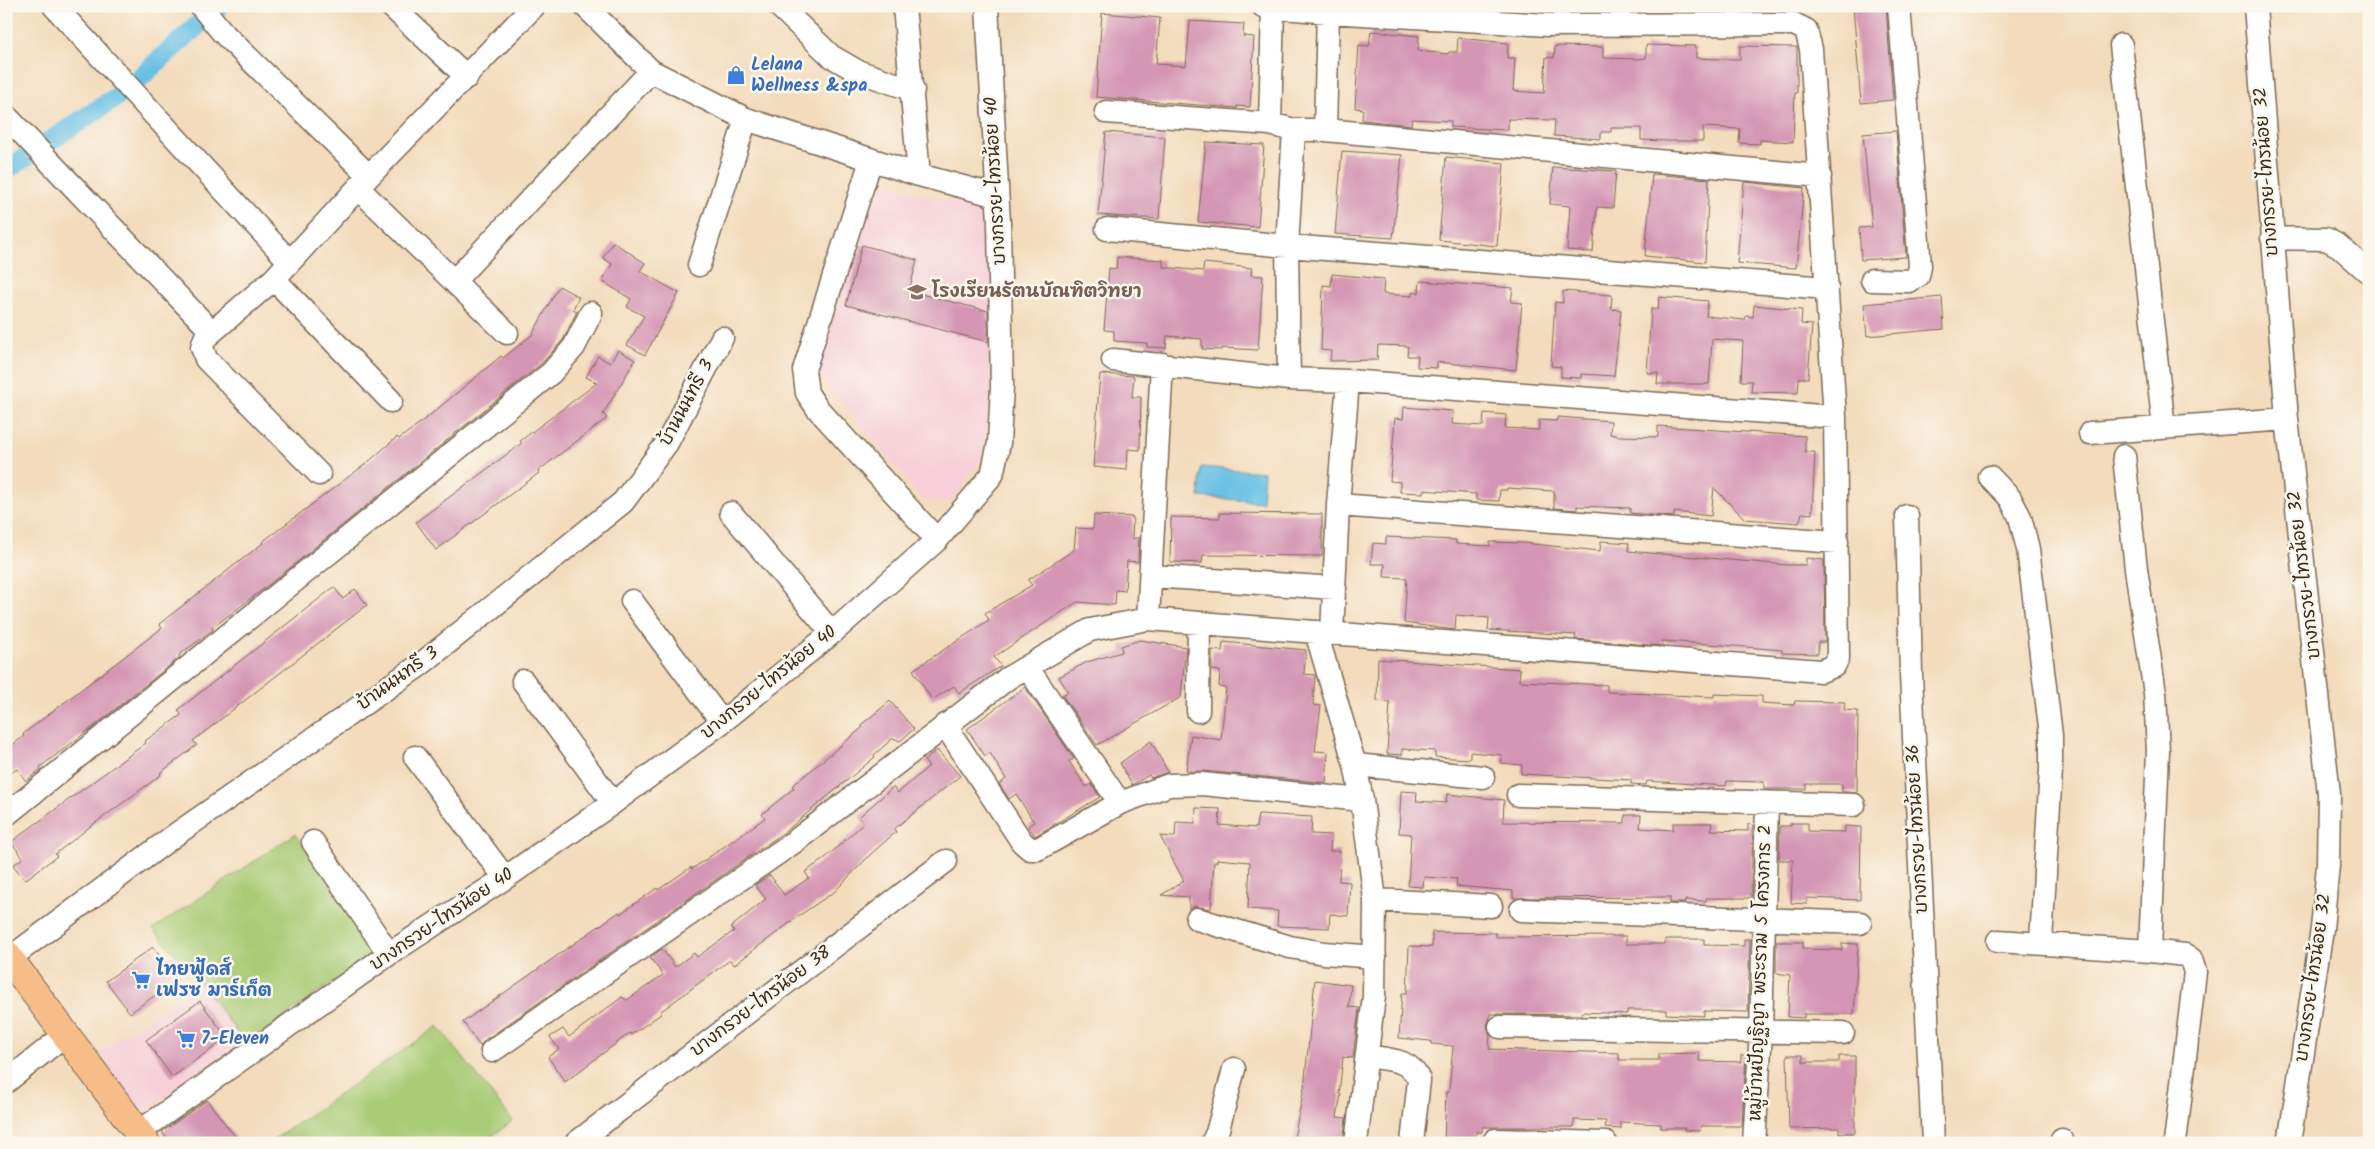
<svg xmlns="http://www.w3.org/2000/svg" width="2375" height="1149" viewBox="0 0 2375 1149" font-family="Kalam,'Playpen Sans Thai',sans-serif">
<rect width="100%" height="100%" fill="#fbf7ec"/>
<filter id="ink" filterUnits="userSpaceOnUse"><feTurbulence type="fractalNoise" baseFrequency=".02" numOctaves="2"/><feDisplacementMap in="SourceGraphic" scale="10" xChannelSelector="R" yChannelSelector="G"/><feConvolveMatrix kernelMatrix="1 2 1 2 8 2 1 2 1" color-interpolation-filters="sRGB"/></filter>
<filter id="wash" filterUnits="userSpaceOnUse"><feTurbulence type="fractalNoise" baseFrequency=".0096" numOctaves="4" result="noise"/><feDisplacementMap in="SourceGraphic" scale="20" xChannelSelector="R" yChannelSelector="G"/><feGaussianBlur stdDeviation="1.12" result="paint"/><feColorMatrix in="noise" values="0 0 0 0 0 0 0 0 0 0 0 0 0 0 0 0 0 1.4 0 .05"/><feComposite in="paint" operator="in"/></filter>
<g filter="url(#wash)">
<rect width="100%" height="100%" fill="#f3dbbc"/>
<path fill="#f6cfd8" d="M878,183L992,213L993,382L982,459L952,501H924L816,371Z
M201,984L246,1044L141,1114L99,1052Z"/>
<path fill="#a8cb74" stroke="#727a49" d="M295,834L378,950L246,1044L201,984L153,929Z
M438,1026L513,1121L482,1143H269Z"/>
<path fill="#67c0e5" stroke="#517582" d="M1201,467L1264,472L1262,502L1199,497Z"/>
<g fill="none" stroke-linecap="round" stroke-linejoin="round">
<path stroke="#67c0e5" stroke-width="20" d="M6,170L124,92L219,6"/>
</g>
<g id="blocks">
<path fill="#d496b4" d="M1613,6H1645V11L1614,12Z
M1853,6H1886L1893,100L1861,103Z
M1102,13L1160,18L1156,64L1186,66L1190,21L1244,24L1243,36L1254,37L1250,107L1237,106V108L1096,97Z
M1371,31L1419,36L1418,51L1448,54L1449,52H1457L1458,38L1508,43L1507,58H1515L1513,91L1544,93L1546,57L1554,58L1555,46L1603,47V58L1638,59L1646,58V45L1696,46V58L1719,59H1740V46L1797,47V93H1795L1793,142L1760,140V144L1739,143L1740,129L1703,127V141H1666L1641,140V128H1611V132H1601V139L1554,136L1555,120L1508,119V130L1451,127V121L1412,119L1411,125L1362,120L1363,109L1355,108L1359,45L1369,46Z
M1896,131L1906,257L1861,260L1859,228L1872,227L1863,134Z
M1106,132L1165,137L1159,219L1098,215Z
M1206,142L1264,145L1258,227L1198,222Z
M1342,151L1402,155L1393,238L1335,234Z
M1446,157L1504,163L1497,246L1439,240Z
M1553,167L1616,171L1613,208L1597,207L1593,252L1567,250L1570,206L1550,204Z
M1652,174L1709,179L1705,262L1645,256Z
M1744,182L1804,188L1796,268L1737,263Z
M613,242L645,263L640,271L679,293L645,355L627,345L644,316L627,307L631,299L602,281L612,264L603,258Z
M862,245L917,260L909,291L988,311V342L846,305Z
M1117,257L1163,260V267L1203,271L1204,263L1252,268L1251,275L1263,276L1258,350L1222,348L1221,350L1202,349V339L1167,336L1166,348L1147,347V343L1114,341V331L1104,330L1109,268L1116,269Z
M1332,274L1384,279L1383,294L1412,296V292L1419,293L1420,281L1513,288L1511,302L1522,303L1516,370L1437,362V368L1417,367L1418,356H1407L1408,346L1378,345L1377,360L1330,361L1331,351L1321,350L1323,285L1331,286Z
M559,286L579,297L573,309L577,311L563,340L542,363L270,584L212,628L213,630L179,655L180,657L97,724L40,767L41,769L26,781L17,769L6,776V750L24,736L23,734L162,628L159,624L263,543L262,542L367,463L397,437L399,439L434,412L501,356L503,358L532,335Z
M1563,291L1612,295L1611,309L1621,310L1614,376L1581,374V378L1561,377V367L1551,366L1555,302L1563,303Z
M1659,297L1708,301L1706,316L1745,320L1746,316L1753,317L1754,305L1802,310L1801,324L1812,325L1808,378H1799L1798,393L1751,392L1752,381H1741L1743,341L1712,339L1709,384H1657L1658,373H1647L1651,309H1658Z
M1942,297L1944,329L1867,336L1864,304Z
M618,350L635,360L603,414L607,418L538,471L539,473L436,550L416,522L522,443L520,441L597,383L586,377L598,356L610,363Z
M1100,374L1134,376L1132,397H1141L1140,450L1128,449L1127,470L1093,467Z
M1404,407L1453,411L1452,424L1483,426L1484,413L1506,415L1505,428L1539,430V420L1556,421L1558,417L1611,421L1610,434L1619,436L1658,437V426L1805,436V452H1815L1812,514L1802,513L1799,523L1745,519L1714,488L1711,516L1674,512V517L1630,513V508L1577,506V510L1554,508V491L1507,488V490H1500L1499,501L1476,500V494L1423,490V493L1400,492V482L1390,481L1395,418L1403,419Z
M1220,513L1322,514V556L1203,555L1202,563L1170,562L1171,517L1220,518Z
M1094,515L1133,517L1132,538H1139L1138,562L1127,561L1125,591L1116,590L1115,605L1077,602L994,657L1001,666L959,693L954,686L932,700L913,670L989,620L985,613L1032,585L1028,580L1074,550L1076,528L1093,529Z
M1386,537L1456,540V544L1490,546V542L1524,543L1600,551L1601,541L1629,543L1628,551L1787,565H1806V558L1824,560L1825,642H1818V654L1782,653V650L1723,645L1662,641V646L1575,639L1576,635L1488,630L1489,618L1456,615L1455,630L1404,623L1407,578L1384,577L1385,564H1371L1373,543L1386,544Z
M334,587L343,599L355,589L367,605L193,741L197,745L160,773L161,775L91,826L55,854L57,856L25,880L13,865L23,858L11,842L146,743L145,741L181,715L178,710Z
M1140,640L1186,647L1181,697L1097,745L1062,695L1068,692L1059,677L1087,662L1122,652L1121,646Z
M1223,642L1306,650L1304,674L1315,675L1313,705L1321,706L1315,751L1328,752L1326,783L1203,771H1186L1191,735L1221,740L1226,688L1219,687L1220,671L1212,670V650L1222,651Z
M1378,659L1520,669L1519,681L1607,685V692L1714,697V694L1762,696V703L1794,705L1795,701L1845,702L1844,710L1858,711L1857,792H1842V784H1806V789H1764V782L1727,781L1726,786L1647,781L1646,785L1631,784V780L1521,774L1522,765L1501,763L1502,755L1470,752V759L1435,757V751L1402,749V755L1387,754L1390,702L1377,701Z
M1025,687L1074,759L1069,761L1086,787L1091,784L1100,797L1035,836L1028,826L1034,822L1016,794L1009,799L999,784L1006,779L990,753L985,756L967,729Z
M890,701L914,729L900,741L893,738L874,755L875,757L786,831L485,1040L480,1046L463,1022L619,912L620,914L657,888L658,890L691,867L692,869L765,818L762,814L794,788L792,786L863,727L861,725Z
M1151,741L1168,772L1151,778L1149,775L1132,785L1120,763Z
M937,750L960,776L894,829L896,832L873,852L834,892L800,915L734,965L730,960L660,1012L661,1014L631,1035L630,1033L565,1082L548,1057L559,1049L550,1037L563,1029L569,1037L622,997L627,1000L663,975L650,958L662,949L675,967L694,953L697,957L734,931L731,927L766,899L755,885L770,875L784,895L809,878L805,872L824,859L864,823L859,817L893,787L898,793L929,766L924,761Z
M1401,791L1417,792L1416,801L1446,803L1447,794L1504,800L1503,822L1625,823V815H1641L1640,828L1673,830V823H1712L1711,830L1748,831V824L1753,825L1751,898H1706V901L1685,900V903H1670V897L1513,898V891L1456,886L1457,879L1424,877L1423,887L1408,886L1411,834L1399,833Z
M1196,808L1220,809L1219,825L1256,828L1258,814L1312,817L1311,834L1331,835L1330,851H1340L1339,881L1350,882L1348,916L1330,914L1329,928L1277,926L1278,911L1248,909L1250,862L1217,859V862H1214L1211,909L1194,906L1189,909V897L1161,895L1184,881L1160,836L1175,837L1176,822L1195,823Z
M1791,823H1808V831L1845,832V826L1861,827L1860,900L1807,898V904L1791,903L1793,860H1779L1780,826H1791Z
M1432,932L1496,933V937L1626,936V944H1665V939H1704V945L1744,946V939H1750L1748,1012L1704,1011V1016L1666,1014V1010H1627V1014L1582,1012V1015L1491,1014L1487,1026L1490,1035L1489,1049L1619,1053V1060H1659V1054L1699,1053V1061L1741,1062V1055H1746L1742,1126H1701L1700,1131L1684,1130L1685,1128H1661V1124L1621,1122V1129L1605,1128L1606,1121L1574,1120V1127H1482V1132H1476L1475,1143H1444L1446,1092H1449L1453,1046L1431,1044V1041L1399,1038L1402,993H1407L1409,946L1432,947Z
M1776,942H1803V949L1842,950V943L1858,944L1854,1014H1804V1018L1788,1017L1790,975L1776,973Z
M153,947L177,980L130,1013L106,981Z
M1315,980L1351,985L1349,1007L1359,1008L1353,1058L1343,1057L1339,1094H1341L1337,1117L1346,1118L1343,1143H1293L1304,1088Z
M200,1001L227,1038L172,1077L146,1040Z
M1787,1055H1803V1062H1839V1056H1855V1133H1839V1128L1789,1129Z
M207,1100L240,1143H170L162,1132Z"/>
</g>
</g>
<g filter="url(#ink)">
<use href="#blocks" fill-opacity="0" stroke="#7b6855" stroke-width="1"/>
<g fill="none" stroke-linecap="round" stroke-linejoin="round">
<g stroke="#7b6855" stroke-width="25">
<path id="minor" d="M54,6L289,261
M201,6L223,33L369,176
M391,6L467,77
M585,6L651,71L746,119L919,175L997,196
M779,6L831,56L857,71L913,90
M904,6L919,175
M2255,6L2287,419L2329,794L2328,865L2322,929L2289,1143
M2121,45L2164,428
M1106,112L1270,124L1294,130H1325L1820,176
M6,116L212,332
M1270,124L1273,7
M1325,130L1328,12
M871,160L804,370L807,393L817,408L937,540
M359,189L507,333
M1107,229L1287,246L1827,288
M2272,238L2326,239L2339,246L2367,271
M699,265L746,119
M274,279L391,401
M455,280L651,71
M1872,280L1909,281L1918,276L1920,266L1899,6
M1113,360L1289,379L1348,381L1835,417
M1289,379L1287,246L1294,130
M2090,433L2287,419
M2124,456L2136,569L2155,693L2158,751L2150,951
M319,474L206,359L202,347L205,338L274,279L369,176L534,6
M1990,477L2010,498L2020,517L2028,549L2051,735V769L2041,942
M1338,505L1837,542
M731,513L832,633
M1907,516L1911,674L1933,1143
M1151,576L1335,588
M632,601L722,722
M1148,619L1162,364
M1316,632L1355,765L1362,800L1375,900L1374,996L1356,1143
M1332,633L1338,505L1348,381
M1027,667L1120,803
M523,681L613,803
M1198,711L1199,624
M945,725L1022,842L1030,849H1038L1120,803L1169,785L1202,784L1362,800
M415,757L505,878
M1355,765L1483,777
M1518,795L1854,805
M6,815L551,373L574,347L591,313
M313,842L389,954
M1375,900L1491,906
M1521,910L1860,923
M1197,919L1290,947L1324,953L1375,957
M1998,941L2150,951L2185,955L2191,959L2195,972L2175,1143
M6,961L175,835L420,665L623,502L667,443L722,338
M1500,1027L1843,1033
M492,1051L794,842L1008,678L1090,630L1148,619L1821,671L1834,666L1838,658L1835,417L1811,49L1806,30L1794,24L1549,25L1328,12L1263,6
M1367,1056C1388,1060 1410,1058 1419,1080L1412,1143
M6,1082L66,1034
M139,1132L389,954L505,878L613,803L722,722L832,633L937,540L992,475L999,443L1002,386L999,223L987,6
M1495,1140L1606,1143
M576,1143L946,861
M1212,1143L1217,1133L1234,1069
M1754,1143L1761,1032L1767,803
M2061,1143L2062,1140"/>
</g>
<g stroke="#7b6855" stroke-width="30">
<path id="major" d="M6,954L146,1143"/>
</g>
<use href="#minor" stroke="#fff" stroke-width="22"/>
<use href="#major" stroke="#f7bd88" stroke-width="28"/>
</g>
</g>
<defs>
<g id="shop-bare" transform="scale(1.5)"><path d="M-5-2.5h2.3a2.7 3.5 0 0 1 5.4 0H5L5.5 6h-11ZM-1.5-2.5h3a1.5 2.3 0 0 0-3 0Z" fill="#3f7fe0" stroke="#fbf7ec" stroke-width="2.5" paint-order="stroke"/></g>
<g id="school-bare" transform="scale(1.5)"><path d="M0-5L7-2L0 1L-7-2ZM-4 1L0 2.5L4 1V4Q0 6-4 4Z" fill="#8d6e63" stroke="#fbf7ec" stroke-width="2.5" paint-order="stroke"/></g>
<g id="supermarket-bare" transform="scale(1.5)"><path d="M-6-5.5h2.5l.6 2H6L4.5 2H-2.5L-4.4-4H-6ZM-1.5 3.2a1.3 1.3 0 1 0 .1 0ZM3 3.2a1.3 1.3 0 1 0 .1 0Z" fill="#3f7fe0" stroke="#fbf7ec" stroke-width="2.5" paint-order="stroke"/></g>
</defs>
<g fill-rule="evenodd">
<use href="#shop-bare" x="736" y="75"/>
<use href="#school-bare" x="917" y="292"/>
<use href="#supermarket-bare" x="141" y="980"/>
<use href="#supermarket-bare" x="186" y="1039"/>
</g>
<g text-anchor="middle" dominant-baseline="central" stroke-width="5" stroke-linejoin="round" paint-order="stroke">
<g font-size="18" font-weight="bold" fill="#366cbe" stroke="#fbf7ec" text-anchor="start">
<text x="751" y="65">Lelana<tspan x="751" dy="21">Wellness &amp;spa</tspan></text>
<text x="156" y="970">ไทยฟู้ดส์<tspan x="156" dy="21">เฟรซ มาร์เก็ต</tspan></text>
<text x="201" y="1039">7-Eleven</text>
</g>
<g font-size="18" fill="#3b2a1e" stroke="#fbf7ec">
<text transform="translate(2267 172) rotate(-94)">บางกรวย-ไทรน้อย 32</text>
<text transform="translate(996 181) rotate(-93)">บางกรวย-ไทรน้อย 40</text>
<text transform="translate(687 403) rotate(-62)">บ้านนนทรี 3</text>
<text transform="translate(2305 575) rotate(-97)">บางกรวย-ไทรน้อย 32</text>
<text transform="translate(398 679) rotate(-36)">บ้านนนทรี 3</text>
<text transform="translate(769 683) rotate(-39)">บางกรวย-ไทรน้อย 40</text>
<text transform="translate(1918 829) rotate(-93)">บางกรวย-ไทรน้อย 36</text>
<text transform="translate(442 920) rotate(-34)">บางกรวย-ไทรน้อย 40</text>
<text transform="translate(1761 973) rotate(-88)">หมู่บ้านปัญฐิญา พระราม 5 โครงการ 2</text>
<text transform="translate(2314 978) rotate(-82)">บางกรวย-ไทรน้อย 32</text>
<text transform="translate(761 1002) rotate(-37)">บางกรวย-ไทรน้อย 38</text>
</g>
<g font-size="18" font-weight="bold" fill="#785e54" stroke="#fbf7ec" text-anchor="start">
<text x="932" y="292">โรงเรียนรัตนบัณฑิตวิทยา</text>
</g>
</g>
<rect width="2375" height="1149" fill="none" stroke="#fbf7ec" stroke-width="25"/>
</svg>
